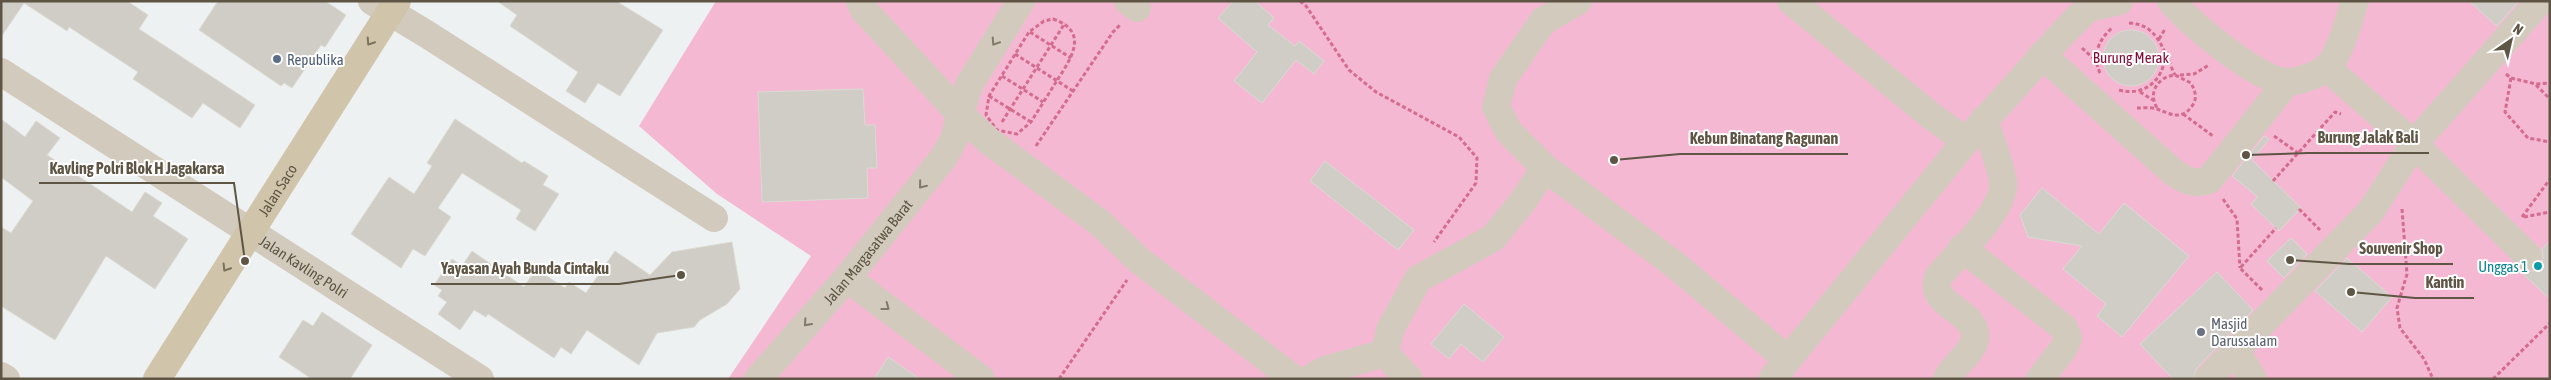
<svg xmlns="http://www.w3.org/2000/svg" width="2551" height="380" viewBox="0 0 2551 380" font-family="'Asap Condensed',sans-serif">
<rect width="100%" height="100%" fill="#eef1f1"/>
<path fill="#f4b8d3" d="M716,1H2550V379H728L811,256L717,194L639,126Z"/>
<path fill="#cfcdc5" stroke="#dbdad2" d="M1,1H127L148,15L139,29L255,105L240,128L203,103L192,118L133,79L138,72L69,27L67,31L24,3L1,37Z
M218,1H325L346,15L325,47L321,45L292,88L284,83L281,86L199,30Z
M497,1H616L663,30L620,96L598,83L585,103L566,91L578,72L510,26L517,15Z
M1233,1H1255L1274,18L1268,25L1295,46L1299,41L1324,61L1314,74L1296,60L1262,103L1234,81L1257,52L1218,18Z
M2469,1H2519L2497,26Z
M2103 58a28 28 0 1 1 56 0a28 28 0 1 1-56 0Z
M863,89L865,125H875L877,168H867L868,198L762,202L758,92Z
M1,119L25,137L36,121L60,138L47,155L132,212L145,192L162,203L153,216L188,239L155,289L106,256L55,340L1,306V227L11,233L33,201L1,177Z
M455,119L522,163L524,161L548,176L543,185L559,194L535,231L516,219L521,210L462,173L438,208L451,217L425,256L413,249L401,268L351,234L389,177L414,194L432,166L427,163Z
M2264,136L2269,139L2252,160L2301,208L2279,231L2251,204L2258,197L2232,176Z
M1325,161L1414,230L1398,250L1310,181Z
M2042,188L2099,234L2124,203L2189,256L2122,337L2097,316L2106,304L2063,269L2082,246L2028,237L2020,215Z
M2291,238L2307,254L2284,278L2267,261Z
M2550,241V299L2521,272L2533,271L2539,267L2543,259L2542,249Z
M732,242L740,289L727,304L700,320L694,327L657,333L639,365L587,330L571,354L561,347L554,358L488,314L486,317L474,310L460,330L438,314L447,302L438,296L442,290L434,285L452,259L462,266L472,251L524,287L536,269L565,288L569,282L586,293L615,251L650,275L672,252Z
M2347,258L2392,297L2362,332L2315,291Z
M2217,272L2253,310L2197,368L2193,379H2173L2140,344Z
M1464,304L1504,337L1483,362L1461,344L1449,359L1431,344Z
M322,312L372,345L350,379H312L279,357L303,320L313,326Z
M888,357L920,379H874Z"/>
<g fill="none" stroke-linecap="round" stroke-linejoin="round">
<path stroke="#d56c8e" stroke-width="3" stroke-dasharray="4 2.5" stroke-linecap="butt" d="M1300,1L1306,6L1349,70L1376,92L1459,137L1477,158L1476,183L1434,242
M1053,19C1091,32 1070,60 1056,82C1048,95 1039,109 1031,122L1017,134L997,130L986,115L989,96L1029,32L1044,21Z
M2129,23C2159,24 2164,53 2175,75
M1030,32L1071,58
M2159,39L2165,29
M2082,48L2096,61
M1015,54L1073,91
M2100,73C2092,56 2098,40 2112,28
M2506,74L2511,78L2505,112L2528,138L2550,142
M2180,75L2194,74L2209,65
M1002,76L1043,102
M2511,78L2536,84L2550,83
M2536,85L2550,99
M2119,90C2144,97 2164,80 2165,55
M2140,92L2153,100
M989,96L1031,122
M2137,108C2143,108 2152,107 2157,109C2170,114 2182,121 2192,106C2198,98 2195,91 2191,83L2175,75C2157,77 2147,94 2158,109
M2183,114L2213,136
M1002,122L1065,23
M2274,136L2298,153
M1036,146L1113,32L1121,24
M2273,181L2335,112L2341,114
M2223,199L2237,219L2240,268
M2299,209L2320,230
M2402,209L2407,274L2397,308L2400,328L2424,359L2433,379
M2522,217L2550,179
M2524,217L2550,212
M2262,290L2240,268L2276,228
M1059,379L1127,280
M2493,379L2550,323"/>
<g stroke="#d2cbbd" stroke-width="28">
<path d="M372,1L428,35L714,218"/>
<path d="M860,1L864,10L960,114L989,141L1100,223L1140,261L1294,379"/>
<path d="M1128,1L1137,8"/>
<path d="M1578,1L1543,21L1503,79L1496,107L1509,132L1545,168L1674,264L1787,359"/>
<path d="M1791,1L1930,115L1966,141"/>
<path d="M2171,1C2191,24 2257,80 2287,82C2297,82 2318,75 2326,68C2340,57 2349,18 2355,1"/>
<path d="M2042,55L2173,172C2186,181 2194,185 2209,180L2287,82"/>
<path d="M2327,68L2414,144L2528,256"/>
<path id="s1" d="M1,72L480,379"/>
<path d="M1962,248L2064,328L2068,338L2064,348L2040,379"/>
<path d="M847,278L981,379"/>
<path d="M2236,350L2253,379"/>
<path d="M1385,353L1390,330L1418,279L1493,238L1523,201L1545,168"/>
<path d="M1,376L6,379"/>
<path id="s2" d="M758,379L847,278L944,157L955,137L960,114L969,85L1021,1"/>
<path d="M1309,379L1325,370L1385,353L1409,379"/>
<path d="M1772,379L1966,141L2064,32L2088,8L2119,1"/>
<path d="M1947,379C1953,364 1978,351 1975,333C1972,310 1926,304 1939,276C1957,254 2006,210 2003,182C2000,161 1990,140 1984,120"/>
<path d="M2208,379L2371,211L2414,144L2540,1"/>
</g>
<path stroke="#d0c4ab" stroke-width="28" id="s3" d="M157,379L397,1"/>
</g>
<defs><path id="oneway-chevron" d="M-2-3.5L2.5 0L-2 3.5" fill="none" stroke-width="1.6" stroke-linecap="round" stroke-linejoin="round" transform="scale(1.25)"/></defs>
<g stroke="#7a715e">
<use href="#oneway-chevron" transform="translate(370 42) rotate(123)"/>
<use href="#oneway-chevron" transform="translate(226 268) rotate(122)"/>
</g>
<g stroke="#817868">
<use href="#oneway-chevron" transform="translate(995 42) rotate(123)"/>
<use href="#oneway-chevron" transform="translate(922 185) rotate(129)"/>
<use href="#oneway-chevron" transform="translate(886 307) rotate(37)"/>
<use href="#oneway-chevron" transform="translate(807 323) rotate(132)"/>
</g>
<circle fill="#5c6f8a" stroke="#fff" stroke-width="2" cx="277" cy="59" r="5"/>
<circle fill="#0f9aa8" stroke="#fff" stroke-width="2" cx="2538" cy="266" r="5"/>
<circle fill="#6b7280" stroke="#fff" stroke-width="2" cx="2201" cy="332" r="5"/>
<g text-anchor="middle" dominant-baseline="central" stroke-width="4" stroke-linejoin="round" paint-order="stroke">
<g font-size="15" fill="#870d36" stroke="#fff">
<text x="2131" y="57">Burung Merak</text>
</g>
<g font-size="15" fill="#4e5e75" stroke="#fff" text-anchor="start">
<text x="287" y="59">Republika</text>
</g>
<g font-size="15" fill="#5e5544" stroke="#fff">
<text stroke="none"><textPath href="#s3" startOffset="224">Jalan Saco</textPath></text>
<text stroke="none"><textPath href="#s2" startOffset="168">Jalan Margasatwa Barat</textPath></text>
<text stroke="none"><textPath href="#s1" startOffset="360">Jalan Kavling Polri</textPath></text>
</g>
<g font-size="15" fill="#0d838f" stroke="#fff" text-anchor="end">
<text x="2528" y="266">Unggas 1</text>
</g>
<g font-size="15" fill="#5b616d" stroke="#fff" text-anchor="start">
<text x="2211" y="323">Masjid<tspan x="2211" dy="17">Darussalam</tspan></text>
</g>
</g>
<path fill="none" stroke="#5e5544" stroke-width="2" d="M2246 155L2308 153H2429M1614 160L1680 154H1848M245 261L234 183H39M2290 260L2349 264H2453M681 275L619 284H431M2351 292L2415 298H2474"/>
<g fill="#5e5544" stroke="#fff" stroke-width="2">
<circle cx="2246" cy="155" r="5"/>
<circle cx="1614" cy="160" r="5"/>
<circle cx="245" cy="261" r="5"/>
<circle cx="2290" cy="260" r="5"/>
<circle cx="681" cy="275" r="5"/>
<circle cx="2351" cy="292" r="5"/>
</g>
<g font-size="16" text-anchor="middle" font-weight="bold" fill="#5e5544" stroke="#fff" stroke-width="4" stroke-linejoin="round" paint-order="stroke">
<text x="2368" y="143">Burung Jalak Bali</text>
<text x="1764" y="144">Kebun Binatang Ragunan</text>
<text x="137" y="174">Kavling Polri Blok H Jagakarsa</text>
<text x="2401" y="254">Souvenir Shop</text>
<text x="525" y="274">Yayasan Ayah Bunda Cintaku</text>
<text x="2445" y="288">Kantin</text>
</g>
<rect width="2551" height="380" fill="none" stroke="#5e5544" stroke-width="5"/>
<g transform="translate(2511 40) rotate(34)" stroke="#ffffff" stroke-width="4" paint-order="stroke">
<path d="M0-4L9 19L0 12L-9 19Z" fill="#5e5544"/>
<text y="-8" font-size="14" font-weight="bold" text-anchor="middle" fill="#5e5544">N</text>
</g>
</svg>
